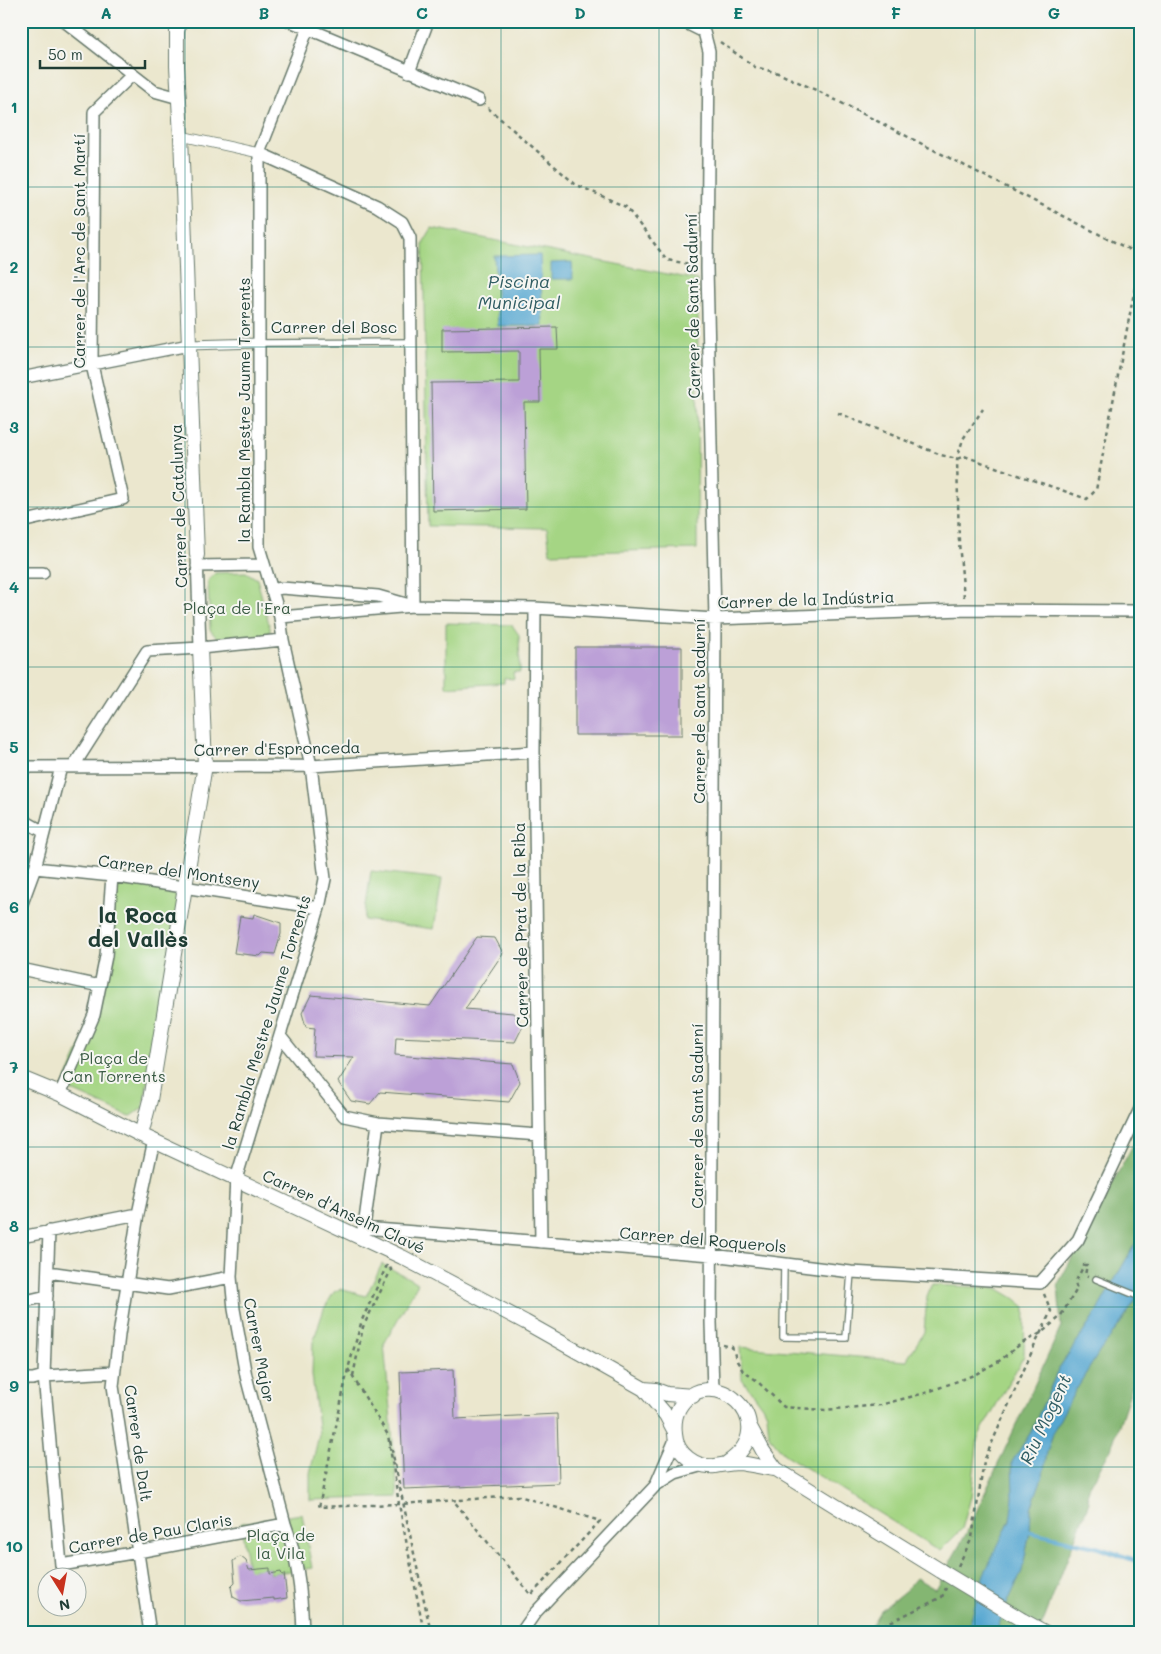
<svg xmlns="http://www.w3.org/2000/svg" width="1161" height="1654" viewBox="0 0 1161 1654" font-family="Mali,sans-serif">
<rect width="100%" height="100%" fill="#f6f6f2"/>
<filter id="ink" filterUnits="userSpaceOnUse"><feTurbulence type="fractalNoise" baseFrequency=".02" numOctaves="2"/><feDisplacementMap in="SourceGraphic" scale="10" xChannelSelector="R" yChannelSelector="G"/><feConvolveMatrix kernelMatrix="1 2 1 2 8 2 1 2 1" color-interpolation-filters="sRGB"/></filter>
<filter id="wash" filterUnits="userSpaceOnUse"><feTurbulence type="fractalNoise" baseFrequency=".0096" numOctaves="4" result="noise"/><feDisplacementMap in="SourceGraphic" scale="20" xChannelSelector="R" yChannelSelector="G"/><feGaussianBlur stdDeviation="1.12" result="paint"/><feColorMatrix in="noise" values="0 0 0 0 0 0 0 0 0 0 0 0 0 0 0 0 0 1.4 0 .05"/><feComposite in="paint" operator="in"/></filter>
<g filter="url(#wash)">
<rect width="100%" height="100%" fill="#ebe7ce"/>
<path fill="#a5d584" stroke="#62895c" d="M432,228L698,280L697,549L550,553L547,528L428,526L423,243Z
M246,572L257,579L270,628V633L267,635L217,638L210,630L208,581L215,573Z
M446,623L512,625L519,635L520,672H513L514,679L504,678V683L446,687Z
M371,871L442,879L434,929L364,920Z
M116,879L182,890L143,1108L130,1117L63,1087L94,1015Z
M382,1264L418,1283L384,1344L398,1497L310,1500V1473L319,1435L312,1374L313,1342L324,1309L334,1292L340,1289L366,1296Z
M932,1285L997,1288L1014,1298L1025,1307L1024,1356L978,1437L971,1497L962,1529L940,1551L784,1454L769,1436L767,1413L742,1379L740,1347L906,1361L924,1332L927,1297Z
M302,1514L312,1568L270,1574V1568L248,1571L241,1523Z"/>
<path fill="#84b672" stroke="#527a53" d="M1140,1132V1235L1093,1318L1059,1368L1031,1432L1012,1462L1013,1498L1012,1513L967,1633H867L880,1611L906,1590L916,1578L935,1589L967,1532L1061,1327L1058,1284Z
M1140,1293V1363L1137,1371L1111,1449L1089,1488L1087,1495L1089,1502L1039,1633H996L1003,1613L1022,1571L1030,1532L1031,1508L1043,1475L1047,1452L1054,1430L1076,1389L1100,1351L1125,1317Z"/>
<path fill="#56a7d1" stroke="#3a7282" d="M540,255L543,326H498L494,256Z
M572,262L573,279H551V263Z
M1140,1235V1293L1125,1317L1100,1351L1076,1389L1054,1430L1047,1452L1043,1475L1031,1508L1030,1532L1022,1571L1003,1613L996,1633H967L984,1574L1010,1520L1013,1498L1012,1462L1031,1432L1059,1368L1093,1318Z"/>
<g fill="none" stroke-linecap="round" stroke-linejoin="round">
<path stroke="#56a7d1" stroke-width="4.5" d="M1026,1531L1096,1547L1140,1562"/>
</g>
<g id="blocks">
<path fill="#bca0d7" d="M557,327L558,349H539L540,402H524L526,509L433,511L431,383L519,382V351L442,352V329Z
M575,647H682V735H575Z
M254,914L281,923V934L275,954L263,953L260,956L234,953L240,916L253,918Z
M477,937L495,938L503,953L465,1009L513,1013L523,1026L515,1042L396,1037L395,1055L513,1064L520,1082L509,1102L380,1092L370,1104L351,1101L338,1082L354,1057L313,1056L315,1028L306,1027L302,1013L311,995L430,1006Z
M453,1370L455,1419L557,1414L559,1483L404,1489L400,1403H401L400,1372Z
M241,1557L246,1561L249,1570L270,1568V1574L281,1572L282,1575L284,1574L287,1598L274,1600V1598L241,1601L233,1597L231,1587L235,1583L233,1561L237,1558Z"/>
</g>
</g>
<g filter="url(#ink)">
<use href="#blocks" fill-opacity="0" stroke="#66786a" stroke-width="1"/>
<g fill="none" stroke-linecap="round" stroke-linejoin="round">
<g stroke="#66786a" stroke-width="8">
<path id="service" d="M259,343L411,342
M784,1263L783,1337L846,1338L851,1272
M1096,1279L1140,1297"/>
</g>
<g stroke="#66786a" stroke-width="11">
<path id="pedestrian" d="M181,136L259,153
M189,345L259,343"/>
</g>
<g stroke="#66786a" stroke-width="14">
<path id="minor" d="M64,21L154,91L179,98
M290,21L479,100
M682,21L704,32L709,51L707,268L715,619L711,1322L713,1391
M21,22L22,21
M409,72L428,21
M259,153L377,206L402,222L410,238L413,606
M21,378L189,345
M21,522L123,499L92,365L94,112L132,75
M197,555L200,648
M197,566L264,565
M21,573H43
M271,590L282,588L378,596L406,604
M535,608L534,752L541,1242
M280,617L413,606L535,608L715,619L964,610L1140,611
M21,767L311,766L534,752
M73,767L147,651L200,648L283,640
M21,819L44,832
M35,868L112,876L319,908
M21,906L35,868L61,767
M21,969L100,986
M280,1036L344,1116L378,1123L539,1135
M60,1094L94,1015L106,956L112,876
M363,1228L712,1255L851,1272L1040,1283L1078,1240L1140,1109
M49,1231L44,1376L61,1565L138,1552L285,1524
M363,1235L378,1123
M21,1237L138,1214
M48,1272L168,1289L231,1277
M21,1302L47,1296
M21,1379H33L44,1376L114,1372
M656,1484L675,1440
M150,1633L113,1386L119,1335L138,1214L154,1140
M303,1633C302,1596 298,1558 285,1524L246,1376L234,1309L231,1277L236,1179L319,908L325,879L311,766L283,640L280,617L259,547V153L311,21
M521,1633L535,1613L656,1485L675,1473L703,1465"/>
</g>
<g stroke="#66786a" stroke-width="16">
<path id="tertiary" d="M179,21L177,32V66L181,136L197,555
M21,1078L60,1094L141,1135L402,1257L525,1322L644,1389L666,1415L674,1430
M141,1135L150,1100L205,765L200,648
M644,1389L656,1390L667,1394L693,1396
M749,1425L763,1451L776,1469L941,1571
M727,1463C787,1423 710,1358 679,1408C674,1417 674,1425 675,1434C676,1454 696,1468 715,1466C723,1465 730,1463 738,1463C751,1464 763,1468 776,1469
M1022,1620L1046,1633"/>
</g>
<path stroke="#66786a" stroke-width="2.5" stroke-dasharray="4 4" stroke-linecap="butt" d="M720,42L755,67L778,73L818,91L1140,255
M488,108L575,184L626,207L667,260L695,265
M838,413L941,455L957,459L964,456L1087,499L1096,490L1138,272L1140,268
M964,597L959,543L957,459L963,439L983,409
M387,1265L362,1320L348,1369L319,1507L399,1504L424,1633
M723,1345L732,1347L737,1361L743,1371L756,1380L784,1407L825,1410L880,1405L925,1393L974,1375L999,1361L1022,1343L1041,1333L1060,1317L1077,1289L1075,1283L1084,1265H1087L1085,1275L1088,1276
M348,1369L388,1435L399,1504L519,1496L600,1521L531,1595L453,1500
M353,1376L363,1327L391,1270L390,1267
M390,1441L431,1633
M958,1566L972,1538L984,1461L1033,1349L1051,1311L1044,1294
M880,1633L886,1624L942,1597L946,1588"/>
<use href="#service" stroke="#fff" stroke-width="5.5"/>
<use href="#pedestrian" stroke="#fff" stroke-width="9"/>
<use href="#minor" stroke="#fff" stroke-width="11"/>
<use href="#tertiary" stroke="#fff" stroke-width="14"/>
<g stroke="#66786a" stroke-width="16" stroke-linecap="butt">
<path id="tertiary-bridge" d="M941,1571L1022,1620"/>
</g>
<use href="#tertiary-bridge" stroke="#fff" stroke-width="14"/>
</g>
</g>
<path fill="none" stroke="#0f766e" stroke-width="1" stroke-opacity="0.55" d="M185,21V1633M343,21V1633M501,21V1633M659,21V1633M818,21V1633M975,21V1633M21,187H1140M21,347H1140M21,507H1140M21,667H1140M21,827H1140M21,987H1140M21,1147H1140M21,1307H1140M21,1467H1140"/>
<g text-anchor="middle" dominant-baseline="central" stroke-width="4" stroke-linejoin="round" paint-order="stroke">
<g font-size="16" fill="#1f3d34" stroke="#f6f6f2">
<text transform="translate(78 251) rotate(-90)">Carrer de l'Arc de Sant Martí</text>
<text transform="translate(692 306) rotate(-91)">Carrer de Sant Sadurní</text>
<text x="334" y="326">Carrer del Bosc</text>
<text transform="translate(243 410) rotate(-90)">la Rambla Mestre Jaume Torrents</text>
<text transform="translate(178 506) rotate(-92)">Carrer de Catalunya</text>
<text transform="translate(806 599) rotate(-2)">Carrer de la Indústria</text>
<text transform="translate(698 711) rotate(-90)">Carrer de Sant Sadurní</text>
<text transform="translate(277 748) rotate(-1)">Carrer d'Espronceda</text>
<text transform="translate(179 871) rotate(8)">Carrer del Montseny</text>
<text transform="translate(520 925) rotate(-91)">Carrer de Prat de la Riba</text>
<text transform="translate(266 1022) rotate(-73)">la Rambla Mestre Jaume Torrents</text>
<text transform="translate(696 1116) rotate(-90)">Carrer de Sant Sadurní</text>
<text transform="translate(344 1211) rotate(25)">Carrer d'Anselm Clavé</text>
<text transform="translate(703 1239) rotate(5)">Carrer del Roquerols</text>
<text transform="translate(260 1350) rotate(79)">Carrer Major</text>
<text transform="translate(139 1443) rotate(82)">Carrer de Dalt</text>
<text transform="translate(150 1533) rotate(-10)">Carrer de Pau Claris</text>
</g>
<g font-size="16" fill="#3a5b44" stroke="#f6f6f2">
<text x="237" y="607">Plaça de l'Era</text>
<text x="114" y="1057">Plaça de<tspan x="114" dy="18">Can Torrents</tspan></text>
<text x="281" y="1534">Plaça de<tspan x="281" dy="18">la Vila</tspan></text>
</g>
<g font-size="18" font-style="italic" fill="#305d63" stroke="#f6f6f2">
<text x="519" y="281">Piscina<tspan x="519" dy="21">Municipal</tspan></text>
<text transform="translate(1045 1419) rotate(-65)">Riu Mogent</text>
</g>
<g font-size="21" font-weight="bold" fill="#1f3d34" stroke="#f6f6f2">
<text x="138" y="914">la Roca<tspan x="138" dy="24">del Vallès</tspan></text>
</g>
</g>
<rect width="1161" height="1654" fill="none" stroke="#f6f6f2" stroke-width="55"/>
<g transform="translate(62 1592) rotate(169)"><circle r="24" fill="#f6f6f2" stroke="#a0aca6"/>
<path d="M0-4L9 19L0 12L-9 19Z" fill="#c8321e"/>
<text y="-8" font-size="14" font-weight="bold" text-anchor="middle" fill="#1f3d34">N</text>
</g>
<path d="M40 60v8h105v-8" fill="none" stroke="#1f3d34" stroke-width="2.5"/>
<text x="48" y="60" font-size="15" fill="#1f3d34" stroke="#f6f6f2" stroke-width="4" paint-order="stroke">50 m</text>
<rect x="28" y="28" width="1106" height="1598" fill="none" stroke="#0f766e" stroke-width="2"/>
<g font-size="16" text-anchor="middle" font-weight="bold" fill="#0f766e">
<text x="106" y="19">A</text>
<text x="264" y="19">B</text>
<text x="422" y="19">C</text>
<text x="580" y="19">D</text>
<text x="738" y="19">E</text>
<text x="896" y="19">F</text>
<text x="1054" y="19">G</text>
<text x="14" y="113">1</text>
<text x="14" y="273">2</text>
<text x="14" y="433">3</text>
<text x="14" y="593">4</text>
<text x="14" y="753">5</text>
<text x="14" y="913">6</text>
<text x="14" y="1073">7</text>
<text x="14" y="1232">8</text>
<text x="14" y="1392">9</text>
<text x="14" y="1552">10</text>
</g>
</svg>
